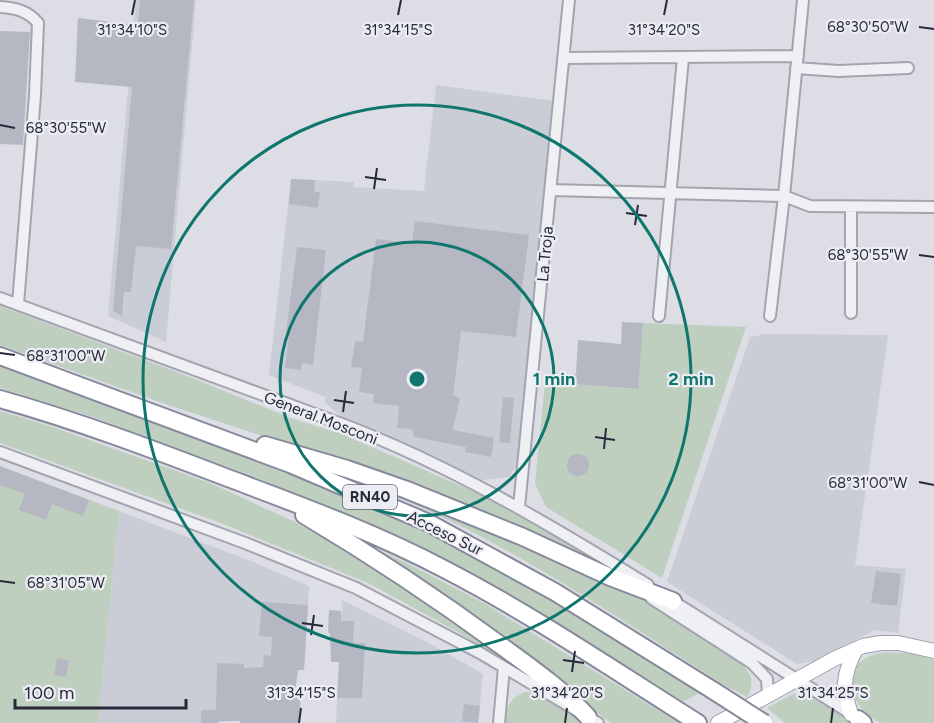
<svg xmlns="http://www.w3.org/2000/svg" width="934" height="723" viewBox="0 0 934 723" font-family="Figtree,sans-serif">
<rect width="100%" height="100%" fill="#dddee5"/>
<path fill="#cbcdd6" d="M136,0H196L166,342L108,316Z
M436,85L554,101L519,463L509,477L482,480L343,418L325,403V397L269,375L291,179L354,182V187L424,191Z
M765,334L888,335L855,565L906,569L898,633L875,630L814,661L797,664L667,582L750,337Z
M119,511L251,561L309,586L304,670L238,674L236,721L208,723H98Z
M342,600L429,643L483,674L478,723H336Z"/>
<path fill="#bfcfbf" d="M0,306L185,375L293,419L342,434L477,493L588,555L603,567L290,445L168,405L0,345Z
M643,323L746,327L662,578L546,507L535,484L545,382L637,389Z
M0,367L315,484L430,532L505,571L651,660L702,695L698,694L682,702L480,579L405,540L258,478L90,416L0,388Z
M0,411L47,425L210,483L295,522L387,573L528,675L458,632L368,583L218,522L0,443Z
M0,466L119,511L98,723H0Z
M345,476L406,495L632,593L742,661L741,663C752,674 755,683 747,697L724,685C643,634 563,580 478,535C435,512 390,494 345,476Z
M371,547L403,561L487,605L679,723H611Z
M888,652L914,654L934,660V723C919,723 896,723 882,723C876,722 868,715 863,710C839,682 853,654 888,652Z
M526,692C545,693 568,713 584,723H504C506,708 510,697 526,692Z
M793,694C805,693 815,700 826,706L828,704L854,723H785L767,708Z"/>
<path fill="#b5b7c2" d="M140,0H194L171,249L136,246L131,292H124L122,316L113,311L132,87L75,82L78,18L138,25Z
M0,31L30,32L23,145L0,144Z
M291,179L315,180L314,192H320L318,208L289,204Z
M415,221L529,235L516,337L461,331L453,395L460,398L453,430L494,438L491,457L465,452L466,447L414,437L412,429L397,428L399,406L373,403L374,394L359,392L362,368L351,367L355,341L363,342L376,239L412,243Z
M297,247L326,250L313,365L302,363L301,370L285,368L289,333H286Z
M622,322L643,323L638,389L559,383L560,373L576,374L578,340L621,344Z
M503,397L514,398L510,443L499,442Z
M567 465a11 11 0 1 1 22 0a11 11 0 1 1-22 0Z
M0,466L89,500L83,516L52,504L46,520L19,510L25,494L0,485Z
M876,571L901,574L897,606L871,603Z
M262,602L308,605L304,670H298L295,691L301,692L299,723H240V721H218V723H201V710H216L217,663L244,664V668L263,667L264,655L271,656L272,637L259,636Z
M329,610L341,611V621H354L353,643H365L362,698H337L339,662H331L330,633H328Z
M57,658L69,660L66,677L54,675Z
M464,704L480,706L478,723L462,721Z"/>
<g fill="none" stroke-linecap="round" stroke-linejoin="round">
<g stroke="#a3a4ae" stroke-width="14">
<path id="minor" d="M0,7C16,8 28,11 38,23L35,95L18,304
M564,58L798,56
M796,68L839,71L908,68
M551,190L784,196L810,206L934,207
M851,207V313
M0,298L342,424C450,465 549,524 648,585
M659,316L683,58
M770,316L784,196L803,0
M0,452L245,543L356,588L480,653L598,723
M519,507L569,0
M651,598L752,663L767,679L768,696
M668,598L853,715
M499,723L504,667"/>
</g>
<g stroke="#9da0b0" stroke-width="16">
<path id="major" d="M851,714C842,688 843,674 856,649
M718,723L834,659L863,646L881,643H898L934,651"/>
</g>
<g stroke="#86899b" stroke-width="20">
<path id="highway" d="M0,356L290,464L429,523L555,592L714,691
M0,399C78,421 152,449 228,478C302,506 376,533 446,570C533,615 615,671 698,723
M265,445L347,469L407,490L523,537L610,577L673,601
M304,515C373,556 439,600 503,647C533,669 563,690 588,717
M858,719L863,723"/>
</g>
<use href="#minor" stroke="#eff0f4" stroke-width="10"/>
<use href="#major" stroke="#fff" stroke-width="14"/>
<use href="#highway" stroke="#fff" stroke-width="16"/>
<g stroke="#86899b" stroke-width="20" stroke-linecap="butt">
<path id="highway-bridge" d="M714,691L764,723"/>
</g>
<use href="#highway-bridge" stroke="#fff" stroke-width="16"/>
</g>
<path fill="none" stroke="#282a3a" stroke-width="2" d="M132,15L135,0M398,15L401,0M664,15L667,0M919,27L934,29M0,125L15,128M365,177L386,180M374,189L377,168M626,213L647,216M635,225L638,205M919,255L934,257M0,353L15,355M334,400L354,403M343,412L346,391M595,437L615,440M604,449L606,428M919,482L934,485M0,581L15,583M302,623L323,626M311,635L314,615M563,660L584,663M572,672L575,651M299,723L301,708M565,723L567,708M831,723L833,708"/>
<g fill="none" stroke="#0f766e" stroke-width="3">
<circle cx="417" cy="379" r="137"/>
<circle cx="417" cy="379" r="274"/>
</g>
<g text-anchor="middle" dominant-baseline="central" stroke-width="4.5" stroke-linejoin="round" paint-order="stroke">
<rect fill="#ecedf3" stroke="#636472" stroke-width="1.5" x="343" y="485" width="54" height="24" rx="4.5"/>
<g font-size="15" font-weight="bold" fill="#282a3a">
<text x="370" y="497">RN40</text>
</g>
<g font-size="16" fill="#282a3a" stroke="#ecedf3">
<text transform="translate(545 254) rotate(-85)">La Troja</text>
<text transform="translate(321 418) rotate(21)">General Mosconi</text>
<text transform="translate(445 533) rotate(26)">Acceso Sur</text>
</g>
</g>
<g font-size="15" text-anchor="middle" fill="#282a3a" stroke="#ecedf3" stroke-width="4.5" stroke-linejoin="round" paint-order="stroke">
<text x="868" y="32">68°30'50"W</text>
<text x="132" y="35">31°34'10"S</text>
<text x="398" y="35">31°34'15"S</text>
<text x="664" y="35">31°34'20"S</text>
<text x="66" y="133">68°30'55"W</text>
<text x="868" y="260">68°30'55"W</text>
<text x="66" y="361">68°31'00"W</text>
<text x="868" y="488">68°31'00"W</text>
<text x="66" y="588">68°31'05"W</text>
<text x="301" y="698">31°34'15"S</text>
<text x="567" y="698">31°34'20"S</text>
<text x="833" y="698">31°34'25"S</text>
</g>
<circle cx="417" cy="379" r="9" fill="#0f766e" stroke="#ecedf3" stroke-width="3"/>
<g font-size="18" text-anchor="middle" font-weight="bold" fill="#0f766e" stroke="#ecedf3" stroke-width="4.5" stroke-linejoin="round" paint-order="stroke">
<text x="554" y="385">1 min</text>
<text x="691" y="385">2 min</text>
</g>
<path d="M15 699v9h171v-9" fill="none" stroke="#282a3a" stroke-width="3"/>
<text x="24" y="699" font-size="18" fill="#282a3a" stroke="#ecedf3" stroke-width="4.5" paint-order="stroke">100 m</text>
</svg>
